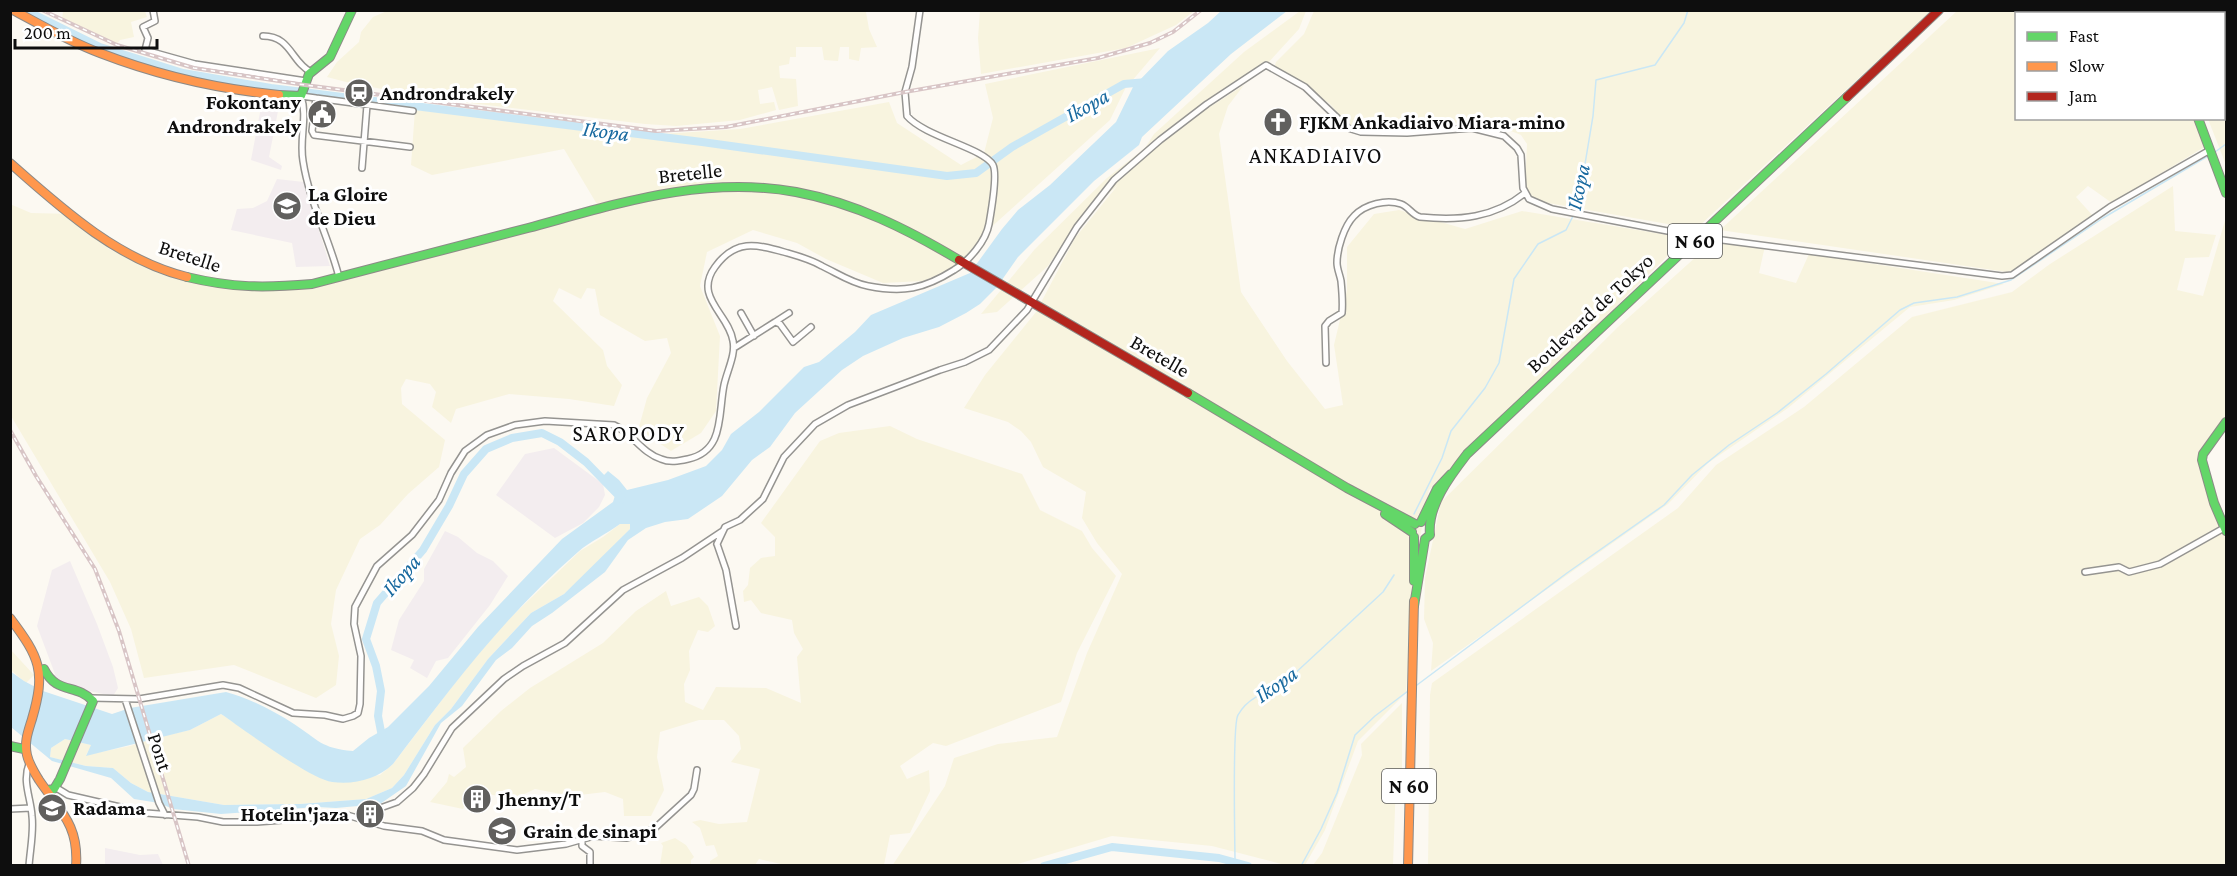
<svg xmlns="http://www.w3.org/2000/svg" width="2237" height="876" viewBox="0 0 2237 876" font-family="'Crimson Pro',serif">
<rect width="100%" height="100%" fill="#fcf9f2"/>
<path fill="#f3edef" d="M262,102L279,106L269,157L282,166L281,170L251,160Z
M277,179L304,182L330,266L296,267L292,243L231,230L237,209L253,208L267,201Z
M554,448L603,484L605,495L599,507L583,523L555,538L496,495L525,454Z
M445,531L458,537L477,553L493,561L508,576L490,605L448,658L436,661L427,678L410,668L414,660L391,650L399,620L424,581V569Z
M70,561L97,624L113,667L118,688L113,696L51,683L55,674L37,626L52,570Z
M105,848L140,855L158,854L163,865H105Z"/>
<path fill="#f8f4df" d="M839,10V12H866L869,29L877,47L861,48L859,61L849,59V47H840L838,61L824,60L822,47H796V57H790L789,64L779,66L780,78L796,79L798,106L779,110L772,87L758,90L760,104L774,102L776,110L740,120L676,126L645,124L428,98L346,82L327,77L337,62L359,42L361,32L373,17L387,11Z
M63,11H145L147,17L131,22L134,37L120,40L117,44L94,36L62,20Z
M980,11V10L1194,11L1176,25L1126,48L981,74L978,38Z
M1300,11H1306L1299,29L1268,63L1210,107L1244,85L1228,106L1219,134L1241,292L1287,361L1325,409L1343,405L1334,345L1347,290V247L1374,214L1399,210L1465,229L1522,211L1686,238L1429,490L1414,569L1406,693L1358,741L1325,830L1305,865H1285L1212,846L1112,836L1014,865L892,866L945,786L954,758L998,744L1057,737L1087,653L1122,574L1097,543L1082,518L1086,492L1043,467L1031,442L1021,431L1008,422L964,408L985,375L1036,312L1075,238L1118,185L1079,220L1048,266L997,312L981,314L1035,249L1107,178L1145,148L1154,134L1244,52Z
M1314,11H1931L1696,229L1537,201L1529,196L1525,188L1527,144L1521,135L1511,131L1457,123L1416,130L1362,131L1351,127L1329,103L1274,68L1276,62L1304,34Z
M1957,11H2131V14H2016V118L2195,119L2206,146L2112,203L2088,186L2076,197L2094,217L2014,270L2007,272L1720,230Z
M2165,11H2226V165L2208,119L2224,118V14L2167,13Z
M1160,48L1125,89L1110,120L988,230L958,266L923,281L883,283L826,259L797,243L753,230L707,252L700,286L720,336L716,411L701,433L671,451L650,437L639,427L647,398L671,353L667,338L645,341L600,315L595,289L587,288L581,299L559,288L553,301L603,350L607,366L622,385L614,406L569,399L509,394L456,409L451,423L432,407L436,392L430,384L406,379L401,388L402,404L445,440L439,467L408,494L380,525L360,539L336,590L331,624L339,656L336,685L316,698L234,665L144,678L131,629L110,582L11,416L10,204L31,213L73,214L109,249L150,268L205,284L308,285L598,206L564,149L432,175L411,165L415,110L661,134L740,129L889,102L897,123L961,165L984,153L993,118L985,84Z
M2173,186L2175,231L2216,235L2209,257L2185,258L2177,290L2203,296L2226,217V420L2203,456L2226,520V865L1428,866L1430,695L1432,683L1678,508L1716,465L1804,407L1912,317L2012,292L2050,264Z
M1717,238L1765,246L1759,273L1796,283L1809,254L2004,284L1954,300L1910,307L1788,408L1708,463L1668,504L1431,671L1433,643L1424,619L1425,578L1441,502L1618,327Z
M890,426L917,439L1022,474L1040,510L1082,531L1092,548L1116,576L1077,653L1061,702L946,746L933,743L900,766L907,779L929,770L930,791L910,833L890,835L884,865L790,866L759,859L755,865H710V861L718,856L714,845L706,846L700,828L692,822L700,820L719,824L747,822L760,769L731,762L741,749L739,736L724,720H699L660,732L657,757L664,790L651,816H624L623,799L605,792L571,796L535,789L520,796L503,797L493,795L472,786L463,809L430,802L447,782L449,774L454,777L466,767L463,748L501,711L530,688L603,643L636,611L666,591L671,606L699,597L708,606L715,626L708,632L698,630L689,651L690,670L684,684L685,702L703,710L716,687L766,688L801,703L797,657L803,649L794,633L792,620L761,613L751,600L744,602L743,591L748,585L750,568L761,558L775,556V537L761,523L820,441L839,433Z
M630,523V529L593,567L564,594L531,613L488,659L451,709L435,725L404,775L392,788L366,799L300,804L224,805L148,792L131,783L113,768L86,766L50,757L51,748L65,739L92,745L86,755L130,746L159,737L190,730L221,714L306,770L331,782L380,775L393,764L464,671L505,623L580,551L603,537L620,524Z
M10,649L34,675L26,683L11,670Z
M1402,703V775L1396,781L1393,865H1313L1322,853L1362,755L1361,744Z
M675,838L686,845L694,857L691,860V865H660L663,846L661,843Z"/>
<path fill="#cae7f5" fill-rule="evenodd" d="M1221,11H1287L1231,54L1142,137L1139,145L1094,181L1018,257L997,287L980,304L966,313L939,327L903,338L863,356L842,370L795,413L770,447L752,460L722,496L688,519L665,522L646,528L628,540L605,572L552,613L532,626L512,648L496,660L462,706L441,723L406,786L380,804L336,808L317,807L221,814L173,809L159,803L134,799L111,778L52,761L11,727L10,671L24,681L43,691L112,714L130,708L226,692C249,698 274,711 294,724C319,740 320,748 353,751L369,738L388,727L429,686L478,627L562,539L613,502L617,489L603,476L608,471L619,480L627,490L668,480L706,466L722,450L731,434L759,412L804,367L819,362L855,332L871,315L970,273L1002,229L1018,210L1050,185L1116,122L1133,87L1168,51L1208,23ZM620,524H630V529L564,594L531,613L488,659L451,709L435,725L404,775L392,788L366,799L300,804L224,805L148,792L131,783L113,768L86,766L50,757L51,748L65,739L91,745L86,756L190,730L221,714C243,729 310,779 332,782C355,785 377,779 393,764C450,689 506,614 578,552C590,541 607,534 620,524Z"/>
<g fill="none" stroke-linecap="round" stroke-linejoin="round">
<path stroke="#cae7f5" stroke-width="1.5" d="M2215,152L2226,144
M1575,212L1578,206L1593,116L1596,80L1655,65L1684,23L1688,10
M1414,514L1442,458L1451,431L1485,388L1499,363L1514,279L1538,244L1566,230L1573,216
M1417,685L1567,573L1664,505L1692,475L1729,445L1777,413L1826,374L1900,310L1914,303L1957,297L2011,280L2103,218L2208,156
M1235,862C1235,841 1232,724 1238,715C1247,699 1262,693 1279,688L1383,592L1394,575
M1301,866L1321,829L1337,793L1355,735L1375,716L1408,691"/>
<path stroke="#cae7f5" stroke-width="8" d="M25,10L100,47L183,73L271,88L702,142L947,176L976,173L1012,147L1124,84L1147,82
M383,742L378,716L381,691L376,666L366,639L377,603L423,550L449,506L464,474L486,449L512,438L542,433L560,442L586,462L622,499
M1044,866L1112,847L1219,858L1248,866"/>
<g stroke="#959491" stroke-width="8">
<path id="street" d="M153,10L155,21L143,27L148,38L145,50L195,64L306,81
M263,36C291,36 291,62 311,72
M316,98L312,131L314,135L410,147
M362,168L367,105
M339,277C329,238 309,201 303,161C299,139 308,117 301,96L413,111
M741,313L754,336
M775,322L789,313
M734,348L775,322L780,324L793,342L811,327
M1326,363L1325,326L1329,321L1342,313C1343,303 1342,291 1341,281C1340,275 1337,269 1337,263C1337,249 1344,226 1354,216C1365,204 1387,199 1401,204C1409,207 1412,215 1420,217C1459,221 1494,218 1525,193
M717,544L725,527L740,520L763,499L784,457L815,424L848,405L940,370L965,362L989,350L1027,310L1077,227L1114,180L1160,140L1207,104L1266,65L1305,87L1348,128L1361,132L1407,133L1472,128L1504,136L1517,148L1521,155L1523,188L1529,199L1552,209L1699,237L2002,276L2012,275L2110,207L2210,150
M717,544L726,570L736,626
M2085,572L2119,567L2129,572L2160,564L2224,528
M91,698L139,699L223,685L239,688L293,713L325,715L343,719L353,716L358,713L360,704L361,656L354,624L355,607L377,566L412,535L439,500L451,473L465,451L487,435L515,425L545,421L614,425C632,433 642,453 661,459C670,463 679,461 688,459C725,451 718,414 724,385C727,371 736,354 733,341C729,314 693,297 715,267C735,239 756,244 784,252C798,256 810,259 822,266C837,273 851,283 868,286C903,293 924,289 954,270C969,261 986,241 989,224C991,212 998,175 993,165C984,148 925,137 907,116L905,92L912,67L920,10
M125,699L159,803L165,815
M55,787L68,795L146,813L198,817L223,822H257L347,815L384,826L422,831L444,840L517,850L566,844L594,836L627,838L642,834L655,828L691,795L694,789L697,770
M10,809L31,808
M358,816L397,802L413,788L424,774L452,728L504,679L523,666L565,643L623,590L682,558L721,532
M582,840V846L590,852V866
M29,866C30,850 34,832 32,816C31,798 22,782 29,764"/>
</g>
<g stroke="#8c8a87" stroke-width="10">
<path id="fast" d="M2155,10L2157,14
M279,95L301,96L309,74L330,57L352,10
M2198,118L2226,193
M187,277C233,288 264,288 312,284C384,265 456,247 528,228C617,204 702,175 796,192C855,203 907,229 959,260
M1188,393L1347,488L1415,524
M2226,422L2203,454L2202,460L2214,503L2226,531
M1385,514L1412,532
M1421,522L1437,489L1451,474
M1414,537V581
M1414,606L1425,539L1430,535C1427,506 1450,476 1467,454L1847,97
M44,669C57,695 76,683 93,701L60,779L54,789L48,790
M10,746L24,749"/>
</g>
<g stroke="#8c8a87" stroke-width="10">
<path id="slow" d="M13,10C41,25 70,42 100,53C157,75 218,89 279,95
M10,163C62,209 118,260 187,277
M10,618C40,658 46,671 32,719C28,732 24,742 27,755C29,764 34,772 39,780C60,811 79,825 76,866
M1408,866L1414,601"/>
</g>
<g stroke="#8c8a87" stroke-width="10">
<path id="jam" d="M1847,97L1939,10
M959,260L1188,393"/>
</g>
<use href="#street" stroke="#fffefd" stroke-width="5"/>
<use href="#fast" stroke="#63d668" stroke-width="8"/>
<use href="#slow" stroke="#ff974d" stroke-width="8"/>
<use href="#jam" stroke="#b3261e" stroke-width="8"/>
<g stroke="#d8c5c6" stroke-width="4">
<path id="rail" d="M42,10L117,45L194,68L305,85L656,131L726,127L905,92L1098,58L1150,43L1173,32L1201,10
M10,430L36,476L95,569L119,631L189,866"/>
</g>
<use href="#rail" stroke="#fff" stroke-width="1.5" stroke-dasharray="4.5" stroke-linecap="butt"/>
</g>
<defs>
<g id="station-disc" transform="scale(1.5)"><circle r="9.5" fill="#61605e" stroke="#fff"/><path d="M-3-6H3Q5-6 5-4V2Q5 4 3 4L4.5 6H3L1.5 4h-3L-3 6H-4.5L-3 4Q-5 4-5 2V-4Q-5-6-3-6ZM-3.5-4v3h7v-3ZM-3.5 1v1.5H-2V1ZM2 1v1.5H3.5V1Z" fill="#fff"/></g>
<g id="civic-disc" transform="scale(1.5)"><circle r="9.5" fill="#61605e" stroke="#fff"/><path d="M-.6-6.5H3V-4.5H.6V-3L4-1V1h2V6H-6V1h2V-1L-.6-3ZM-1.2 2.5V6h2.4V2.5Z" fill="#fff"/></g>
<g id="church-disc" transform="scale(1.5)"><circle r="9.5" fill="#61605e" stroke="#fff"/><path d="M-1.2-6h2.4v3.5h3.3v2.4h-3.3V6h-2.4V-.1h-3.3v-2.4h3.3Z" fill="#fff"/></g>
<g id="school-disc" transform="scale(1.5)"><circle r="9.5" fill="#61605e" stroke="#fff"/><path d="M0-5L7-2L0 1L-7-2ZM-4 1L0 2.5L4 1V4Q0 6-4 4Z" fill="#fff"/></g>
<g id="building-disc" transform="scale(1.5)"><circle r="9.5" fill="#61605e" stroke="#fff"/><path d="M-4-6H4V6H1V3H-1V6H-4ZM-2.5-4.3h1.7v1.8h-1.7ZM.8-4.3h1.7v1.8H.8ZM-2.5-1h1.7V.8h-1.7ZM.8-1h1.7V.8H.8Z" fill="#fff"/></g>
</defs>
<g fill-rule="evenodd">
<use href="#station-disc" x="359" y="93"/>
<use href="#civic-disc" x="322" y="114"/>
<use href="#church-disc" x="1278" y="122"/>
<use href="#school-disc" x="287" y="206"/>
<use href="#building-disc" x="477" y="799"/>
<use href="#school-disc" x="52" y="808"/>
<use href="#building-disc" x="370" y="814"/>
<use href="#school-disc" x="502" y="831"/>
</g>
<g text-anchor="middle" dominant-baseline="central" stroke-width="6" stroke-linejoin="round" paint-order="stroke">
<g fill="#fff" stroke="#565656" stroke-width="1.5">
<rect x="1668" y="224" width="54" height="34" rx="4.5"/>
<rect x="1382" y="769" width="54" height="34" rx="4.5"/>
</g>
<g font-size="20" font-weight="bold" fill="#0e0e0e">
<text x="1695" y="241">N 60</text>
<text x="1409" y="786">N 60</text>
</g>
<g font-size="21" font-weight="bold" fill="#0e0e0e" stroke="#fff" text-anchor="start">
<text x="380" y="93">Androndrakely</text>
<text x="301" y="102" text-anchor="end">Fokontany<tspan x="301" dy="24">Androndrakely</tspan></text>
<text x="1299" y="122">FJKM Ankadiaivo Miara-mino</text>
<text x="308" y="194">La Gloire<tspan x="308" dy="24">de Dieu</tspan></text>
<text x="498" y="799">Jhenny/T</text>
<text x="73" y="808">Radama</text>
<text x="349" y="814" text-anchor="end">Hotelin'jaza</text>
<text x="523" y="831">Grain de sinapi</text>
</g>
<g font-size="21" fill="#0e0e0e" stroke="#fff">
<text transform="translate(690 173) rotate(-6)">Bretelle</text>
<text transform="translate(190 256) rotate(18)">Bretelle</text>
<text transform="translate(1590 313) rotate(-43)">Boulevard de Tokyo</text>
<text transform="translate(1160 356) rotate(30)">Bretelle</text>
<text transform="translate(160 752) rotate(72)">Pont</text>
</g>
<g font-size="22" font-style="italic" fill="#18699f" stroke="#fff">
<text transform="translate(1087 105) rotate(-29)">Ikopa</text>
<text transform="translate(606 131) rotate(7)">Ikopa</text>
<text transform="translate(1578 187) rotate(-78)">Ikopa</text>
<text transform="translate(401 575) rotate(-49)">Ikopa</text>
<text transform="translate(1276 684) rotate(-35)">Ikopa</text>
</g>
<g font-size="22" letter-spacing="1.5" fill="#0e0e0e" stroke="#fff">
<text x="1316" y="155">ANKADIAIVO</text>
<text x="629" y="433">SAROPODY</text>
</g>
</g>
<rect width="2237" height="876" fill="none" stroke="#0e0e0e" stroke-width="24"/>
<rect x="2015" y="12" width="210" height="108" fill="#ffffff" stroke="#9f9f9f" stroke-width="1.5"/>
<rect x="2027" y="32" width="30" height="9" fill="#63d668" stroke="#9f9f9f" stroke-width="1.5"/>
<text x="2069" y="42" font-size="18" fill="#0e0e0e">Fast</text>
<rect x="2027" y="62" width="30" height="9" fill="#ff974d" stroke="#9f9f9f" stroke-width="1.5"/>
<text x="2069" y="72" font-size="18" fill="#0e0e0e">Slow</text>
<rect x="2027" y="92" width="30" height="9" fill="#b3261e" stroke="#9f9f9f" stroke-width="1.5"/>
<text x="2069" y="102" font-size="18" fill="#0e0e0e">Jam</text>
<path d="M15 39v9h142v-9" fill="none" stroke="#0e0e0e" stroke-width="3"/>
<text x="24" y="39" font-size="18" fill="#0e0e0e" stroke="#ffffff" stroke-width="4.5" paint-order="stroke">200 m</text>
</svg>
